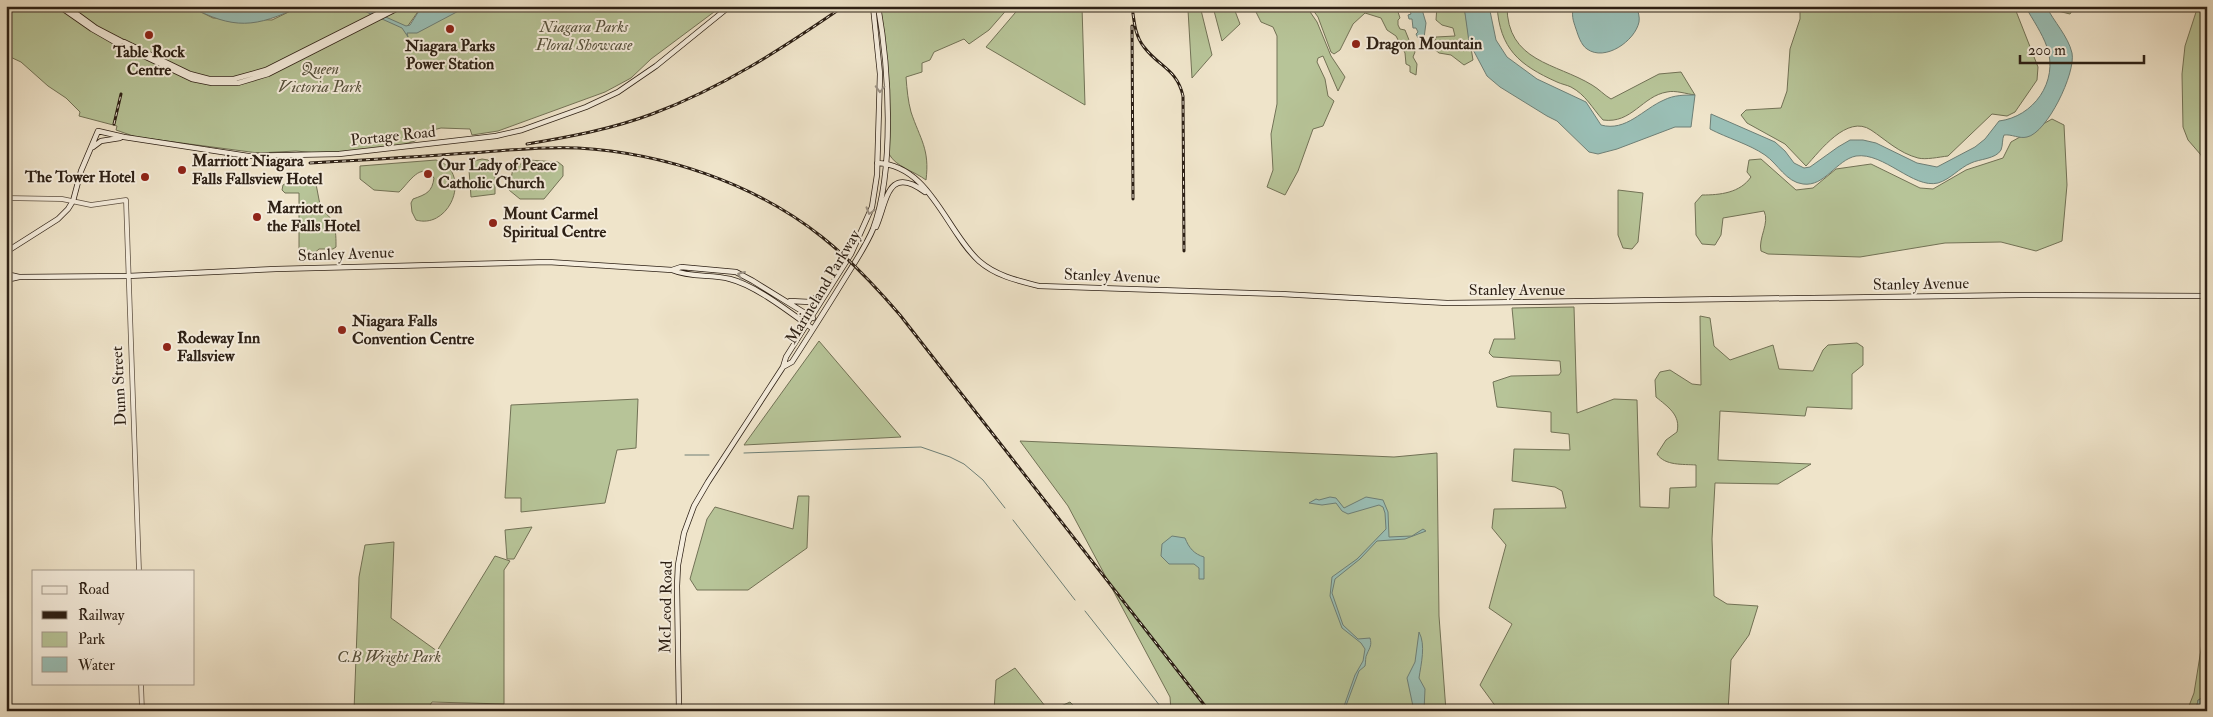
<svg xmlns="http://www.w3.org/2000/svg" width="2213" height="717" viewBox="0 0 2213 717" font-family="'IM FELL Double Pica',serif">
<rect width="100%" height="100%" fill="#efe4ca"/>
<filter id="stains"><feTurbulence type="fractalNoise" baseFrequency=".004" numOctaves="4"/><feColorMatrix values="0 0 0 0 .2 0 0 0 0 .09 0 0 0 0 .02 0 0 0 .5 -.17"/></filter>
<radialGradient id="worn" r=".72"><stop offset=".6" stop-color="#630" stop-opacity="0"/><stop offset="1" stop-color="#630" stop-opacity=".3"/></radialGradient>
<path fill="#b7c498" stroke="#727256" d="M6,6H189L213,18L272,20L301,6H422L407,27L467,6H722L651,59L631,78L605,92L498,131L472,135L470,129L441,128L425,132L415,141L388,149L327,154L296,151L258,153L136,137L116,130L117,126L79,116L80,112L66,98L48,86L21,62L6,55Z
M880,6H1010L989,30L969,44L964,39L934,52L930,60L922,63V72L906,77C907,90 908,101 911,112C920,139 930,149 926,180C914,171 896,167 889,154V97Z
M1021,6H1200L1212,55L1192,78L1188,10L1082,7L1085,105L986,47Z
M1229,6L1235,11L1240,24L1222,41L1213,7Z
M1253,6H1306L1317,22L1331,56L1345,77L1338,91L1323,56L1318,58L1317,62L1325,79L1328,96L1334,101L1323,126L1313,129L1298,171L1285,195L1267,187L1273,170L1271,134L1277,104V36L1273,27L1261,22Z
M1310,6H1396L1400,18L1398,20V25L1400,29L1405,30L1409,40L1407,43L1408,46L1413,48L1415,52L1413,57L1417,64L1416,75L1410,72V66L1406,64L1405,53L1396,36L1387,30L1381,18L1365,13L1353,24L1340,50L1334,54L1331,52L1318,17Z
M1437,6H1464L1473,60L1464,65L1451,55L1439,53L1433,48L1436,37L1455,36L1453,28L1442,25L1436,20Z
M1497,6H1507C1507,62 1556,63 1592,85C1599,89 1604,95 1611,99L1659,74L1681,72L1695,95C1687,94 1675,90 1667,92C1642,96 1632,124 1603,120C1592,108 1586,95 1571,87C1567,85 1561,84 1557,82C1519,65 1500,49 1497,6Z
M1800,6H2014L2038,67L2037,80L2015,112L2007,116L1992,114L1948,156C1939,157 1926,160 1918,158C1899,153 1886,140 1871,130C1847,114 1820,151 1806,166L1785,144L1747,123L1741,115L1746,110L1781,108L1787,91L1790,49L1800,19Z
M2050,6H2075L2070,14L2054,10Z
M2198,6H2207V180L2201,155L2188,140L2183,127L2182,74L2185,46Z
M2052,119L2064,125L2067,185L2062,241L2036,251L2001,242L1945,243L1860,257L1768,254L1761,251C1758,238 1770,223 1764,211L1723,218L1721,235L1715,245L1702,244L1696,235L1695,203L1702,195C1720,195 1740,193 1751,177L1747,172L1749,160L1761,159L1796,190L1813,188L1836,169L1871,164L1920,188L1933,189L1966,170L2003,158L2011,142Z
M482,159L488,160L495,172V194L471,197L469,170L474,161Z
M436,160C473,171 451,230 416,220L412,212L411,203L413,199C427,194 432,192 434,178C421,160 409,183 399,192L374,190L360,179V166Z
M528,160L558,162L563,166V176L544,199H520L509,190L513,168Z
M310,178L316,184L321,210C336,219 336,231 336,247L333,249H319L304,262L299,261V193H285L282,190L283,185L293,179Z
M1618,190L1643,193L1638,242L1632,249L1623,248L1618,235Z
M1574,307L1577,413L1614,399L1637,400L1640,507L1669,508L1670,488L1696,487V465C1683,464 1665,466 1657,454L1666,440L1677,432C1681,415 1668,407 1656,397L1655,380L1660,372L1670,370L1692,384L1701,385L1700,316L1710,318L1714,346L1730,360L1773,345L1779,369L1813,371L1823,350L1828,345L1857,343L1863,347V365L1852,374V409L1807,407L1805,416L1720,411L1718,460L1811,464L1778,484L1715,483L1712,539L1714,596L1727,604L1758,606L1749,635L1731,660L1728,711H1557L1555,707L1545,711H1499L1480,685L1512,624L1489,608L1506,545L1492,528L1494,509L1566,508L1562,491L1555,487L1512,481L1514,449L1570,450L1569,434L1551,432V412L1497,407L1493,382L1511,376L1559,375L1561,372L1560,361L1493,357L1489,353L1494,339H1515L1512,308Z
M819,341L901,437L744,445Z
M638,399L636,448L617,450L605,503L521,512V498H505L511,405Z
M1020,441L1394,457L1437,453L1439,616L1446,711H1171L1170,697L1068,506Z
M798,496H809L807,548L748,590H697L690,579L707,519L715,507L793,529Z
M532,527L514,559H507L505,530Z
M394,542L391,618L437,651L495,556L510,561L504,570V704L432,702L426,711H354L359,577L365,545Z
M2207,612V691L2202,698L2198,700L2197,705L2200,706V711H2187L2194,693Z
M1015,668L1049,711H994L996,680Z
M1070,702L1079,711H1050Z"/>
<path fill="#9abfb6" stroke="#6e7f76" d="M189,6H301C255,28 234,30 189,6Z
M353,6H361L406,26L410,25L422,6H468L417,33H407L408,37L402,28Z
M1408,6H1421L1426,23L1424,38H1418L1416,34L1418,32L1416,28H1413L1412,19H1409L1408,15L1411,14Z
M1464,6H1489L1496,40L1507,57L1537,79L1586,102L1601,125C1626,132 1643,109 1664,100C1674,95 1684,95 1695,95L1691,127H1675L1617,149L1598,154L1589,152L1557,121L1547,116L1500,87L1487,76L1469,42Z
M1574,6H1636C1638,11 1640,17 1639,22C1635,41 1605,62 1587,49C1581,45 1578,35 1576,29C1573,20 1571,15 1574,6Z
M2025,6H2046C2054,22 2068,36 2072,53C2076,73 2047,133 2027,137C2019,139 2012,134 2004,135C2002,139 2003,145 2001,150C1996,159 1979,159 1971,163C1959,168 1951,179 1938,183C1913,189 1884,152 1856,156C1836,160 1825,187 1803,184C1786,182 1778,164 1765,155C1749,144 1727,138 1710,129L1711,114L1775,142L1785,151L1794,163L1804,168L1810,167L1838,147L1850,140H1863L1876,143L1917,163L1937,167L1975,147L1985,139L1999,121C2033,117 2059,82 2047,47C2042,33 2033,20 2025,6Z
M1330,497L1336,498L1344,508L1366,497L1383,500L1388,512L1389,537L1412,536L1423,529L1426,531L1405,539L1377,541L1360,559L1335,579L1332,593L1343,625L1358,639L1370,638C1372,645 1370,647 1367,654C1365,657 1366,662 1365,666L1359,671L1344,711L1343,709L1355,675L1363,661L1365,649L1361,643L1342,628L1330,596L1332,577L1357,559L1386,529L1385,513L1383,507L1379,505L1348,514L1342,511L1336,503L1322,505L1309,503L1316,499L1319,500Z
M1172,536L1185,538C1189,548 1194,554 1204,557V579H1199V568L1194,564H1169L1161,556L1162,544Z
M1419,632C1426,645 1421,664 1419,678L1425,689L1424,711H1414L1407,678L1415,662Z
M2207,692V711H2201V706L2197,705L2198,700L2203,698Z"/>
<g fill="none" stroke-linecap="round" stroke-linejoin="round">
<path stroke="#6e7f76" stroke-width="1" d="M744,453L921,447L950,457L964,464L983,480L1005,508
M685,455H709
M1013,520L1075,600
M1085,611L1164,711"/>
<g stroke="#5e5142" stroke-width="5.5">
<path id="tertiary" d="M6,198L62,199L91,205L126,200L139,571
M141,683L142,711"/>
</g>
<g stroke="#2d2015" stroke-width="6">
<path id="secondary" d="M59,6L92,29L120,45
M66,6L96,28L121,41
M124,42L190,74L209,79H234L266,70L393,6
M123,46L192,79L212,83H238L268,74L402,6
M93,147L101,141L120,138
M877,163C930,165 946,231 979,261C996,276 1019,281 1039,286L1281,294L1447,303L2021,295L2207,296
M876,227C887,202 887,164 925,192
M6,252L58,219L68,209L73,201L81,171L98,131L124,137L248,156L339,154L496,136L522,130L586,107L618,92L656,66L730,6
M672,270L681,267L736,272L753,281L813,318
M6,274L19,277L128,276L276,269L548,262L672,270C691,278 711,274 730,279C755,285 791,313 813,329
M6,280L19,277
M790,301L810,302L827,289
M783,367L792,362C810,334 828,306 845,278C855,262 866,246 873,229C895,170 889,68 878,6
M679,711L677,586L678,565L684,533L694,506L708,482L783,367L786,357L851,254L872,207L877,175L880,74L873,6"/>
</g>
<use href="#tertiary" stroke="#f5eddd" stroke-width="4"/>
<use href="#secondary" stroke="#f5eddd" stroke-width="4.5"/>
<g stroke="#2d2015" stroke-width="3">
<path id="rail" d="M1132,6C1134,21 1135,36 1144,47C1159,67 1177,69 1183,96L1184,251
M1132,26L1133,199
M114,124L121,94
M527,144C569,137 612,129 652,114C722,88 783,48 844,6
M310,163C363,160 415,157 468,153C504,151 541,146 578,148C664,153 754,183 822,237C851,260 876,287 900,315L1209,711"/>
</g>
<use href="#rail" stroke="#f5eddd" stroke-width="1" stroke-dasharray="4" stroke-linecap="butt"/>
</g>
<defs><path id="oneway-chevron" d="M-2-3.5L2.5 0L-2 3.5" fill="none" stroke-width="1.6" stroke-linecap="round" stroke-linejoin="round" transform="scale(1.25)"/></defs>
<g stroke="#9b9183">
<use href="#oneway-chevron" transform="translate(880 89) rotate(92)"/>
<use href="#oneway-chevron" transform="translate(870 211) rotate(106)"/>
<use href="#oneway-chevron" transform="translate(741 275) rotate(-157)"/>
</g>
<g fill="#8f2418" stroke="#f5eddd" stroke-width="2">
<circle cx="450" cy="29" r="5"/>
<circle cx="149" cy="35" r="5"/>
<circle cx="1356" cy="44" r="5"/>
<circle cx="182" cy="170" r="5"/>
<circle cx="428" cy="174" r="5"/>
<circle cx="145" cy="177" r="5"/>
<circle cx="257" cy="217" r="5"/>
<circle cx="493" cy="223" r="5"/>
<circle cx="342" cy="330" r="5"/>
<circle cx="167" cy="347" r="5"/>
</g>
<g text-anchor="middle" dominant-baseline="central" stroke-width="4" stroke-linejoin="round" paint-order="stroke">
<g font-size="16" font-style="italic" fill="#56513c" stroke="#f5eddd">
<text x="584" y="27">Niagara Parks<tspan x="584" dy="18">Floral Showcase</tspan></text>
<text x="320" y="69">Queen<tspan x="320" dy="18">Victoria Park</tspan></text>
<text x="389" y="657">C.B Wright Park</text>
</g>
<g font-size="16" font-weight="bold" fill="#2d2015" stroke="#f5eddd" text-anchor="start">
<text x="1366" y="44">Dragon Mountain</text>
<text x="450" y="46" text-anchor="middle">Niagara Parks<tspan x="450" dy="18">Power Station</tspan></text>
<text x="149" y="52" text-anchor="middle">Table Rock<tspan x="149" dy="18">Centre</tspan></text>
<text x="192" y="161">Marriott Niagara<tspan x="192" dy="18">Falls Fallsview Hotel</tspan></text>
<text x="438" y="165">Our Lady of Peace<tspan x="438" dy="18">Catholic Church</tspan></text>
<text x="135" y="177" text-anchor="end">The Tower Hotel</text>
<text x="267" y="208">Marriott on<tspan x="267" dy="18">the Falls Hotel</tspan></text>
<text x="503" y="214">Mount Carmel<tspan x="503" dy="18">Spiritual Centre</tspan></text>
<text x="352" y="321">Niagara Falls<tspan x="352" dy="18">Convention Centre</tspan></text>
<text x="177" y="338">Rodeway Inn<tspan x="177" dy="18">Fallsview</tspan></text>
</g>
<g font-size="16" fill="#2d2015" stroke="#f5eddd">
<text transform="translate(393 136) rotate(-6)">Portage Road</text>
<text transform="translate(346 254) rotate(-2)">Stanley Avenue</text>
<text transform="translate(1112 276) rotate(2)">Stanley Avenue</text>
<text transform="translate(1921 284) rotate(-1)">Stanley Avenue</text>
<text transform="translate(823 287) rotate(-59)">Marineland Parkway</text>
<text x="1517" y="290">Stanley Avenue</text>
<text transform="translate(119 386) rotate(-93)">Dunn Street</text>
<text transform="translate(666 607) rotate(-89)">McLeod Road</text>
</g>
</g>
<rect width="2213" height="717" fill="none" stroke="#efe4ca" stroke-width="25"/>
<rect x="8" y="8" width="2198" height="702" fill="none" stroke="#2d2015" stroke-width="2.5"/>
<rect x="12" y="12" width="2188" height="692" fill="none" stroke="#2d2015"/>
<rect x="32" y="570" width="162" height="115" fill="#f5eddd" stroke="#a59b8d"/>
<rect x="42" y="586" width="25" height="8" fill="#f5eddd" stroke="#a59b8d"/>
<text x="78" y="594" font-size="15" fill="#2d2015">Road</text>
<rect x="42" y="611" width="25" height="8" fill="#2d2015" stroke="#a59b8d"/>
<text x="78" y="620" font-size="15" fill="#2d2015">Railway</text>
<rect x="42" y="632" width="25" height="15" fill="#b7c498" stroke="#a59b8d"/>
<text x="78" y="644" font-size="15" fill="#2d2015">Park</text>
<rect x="42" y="657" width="25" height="15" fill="#9abfb6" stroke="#a59b8d"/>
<text x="78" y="670" font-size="15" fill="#2d2015">Water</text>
<path d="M2020 55v8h124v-8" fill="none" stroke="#2d2015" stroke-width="2.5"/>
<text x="2028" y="55" font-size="15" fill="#2d2015" stroke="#f5eddd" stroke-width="4" paint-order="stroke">200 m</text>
<rect width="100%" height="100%" filter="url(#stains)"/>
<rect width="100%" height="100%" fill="url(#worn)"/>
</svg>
